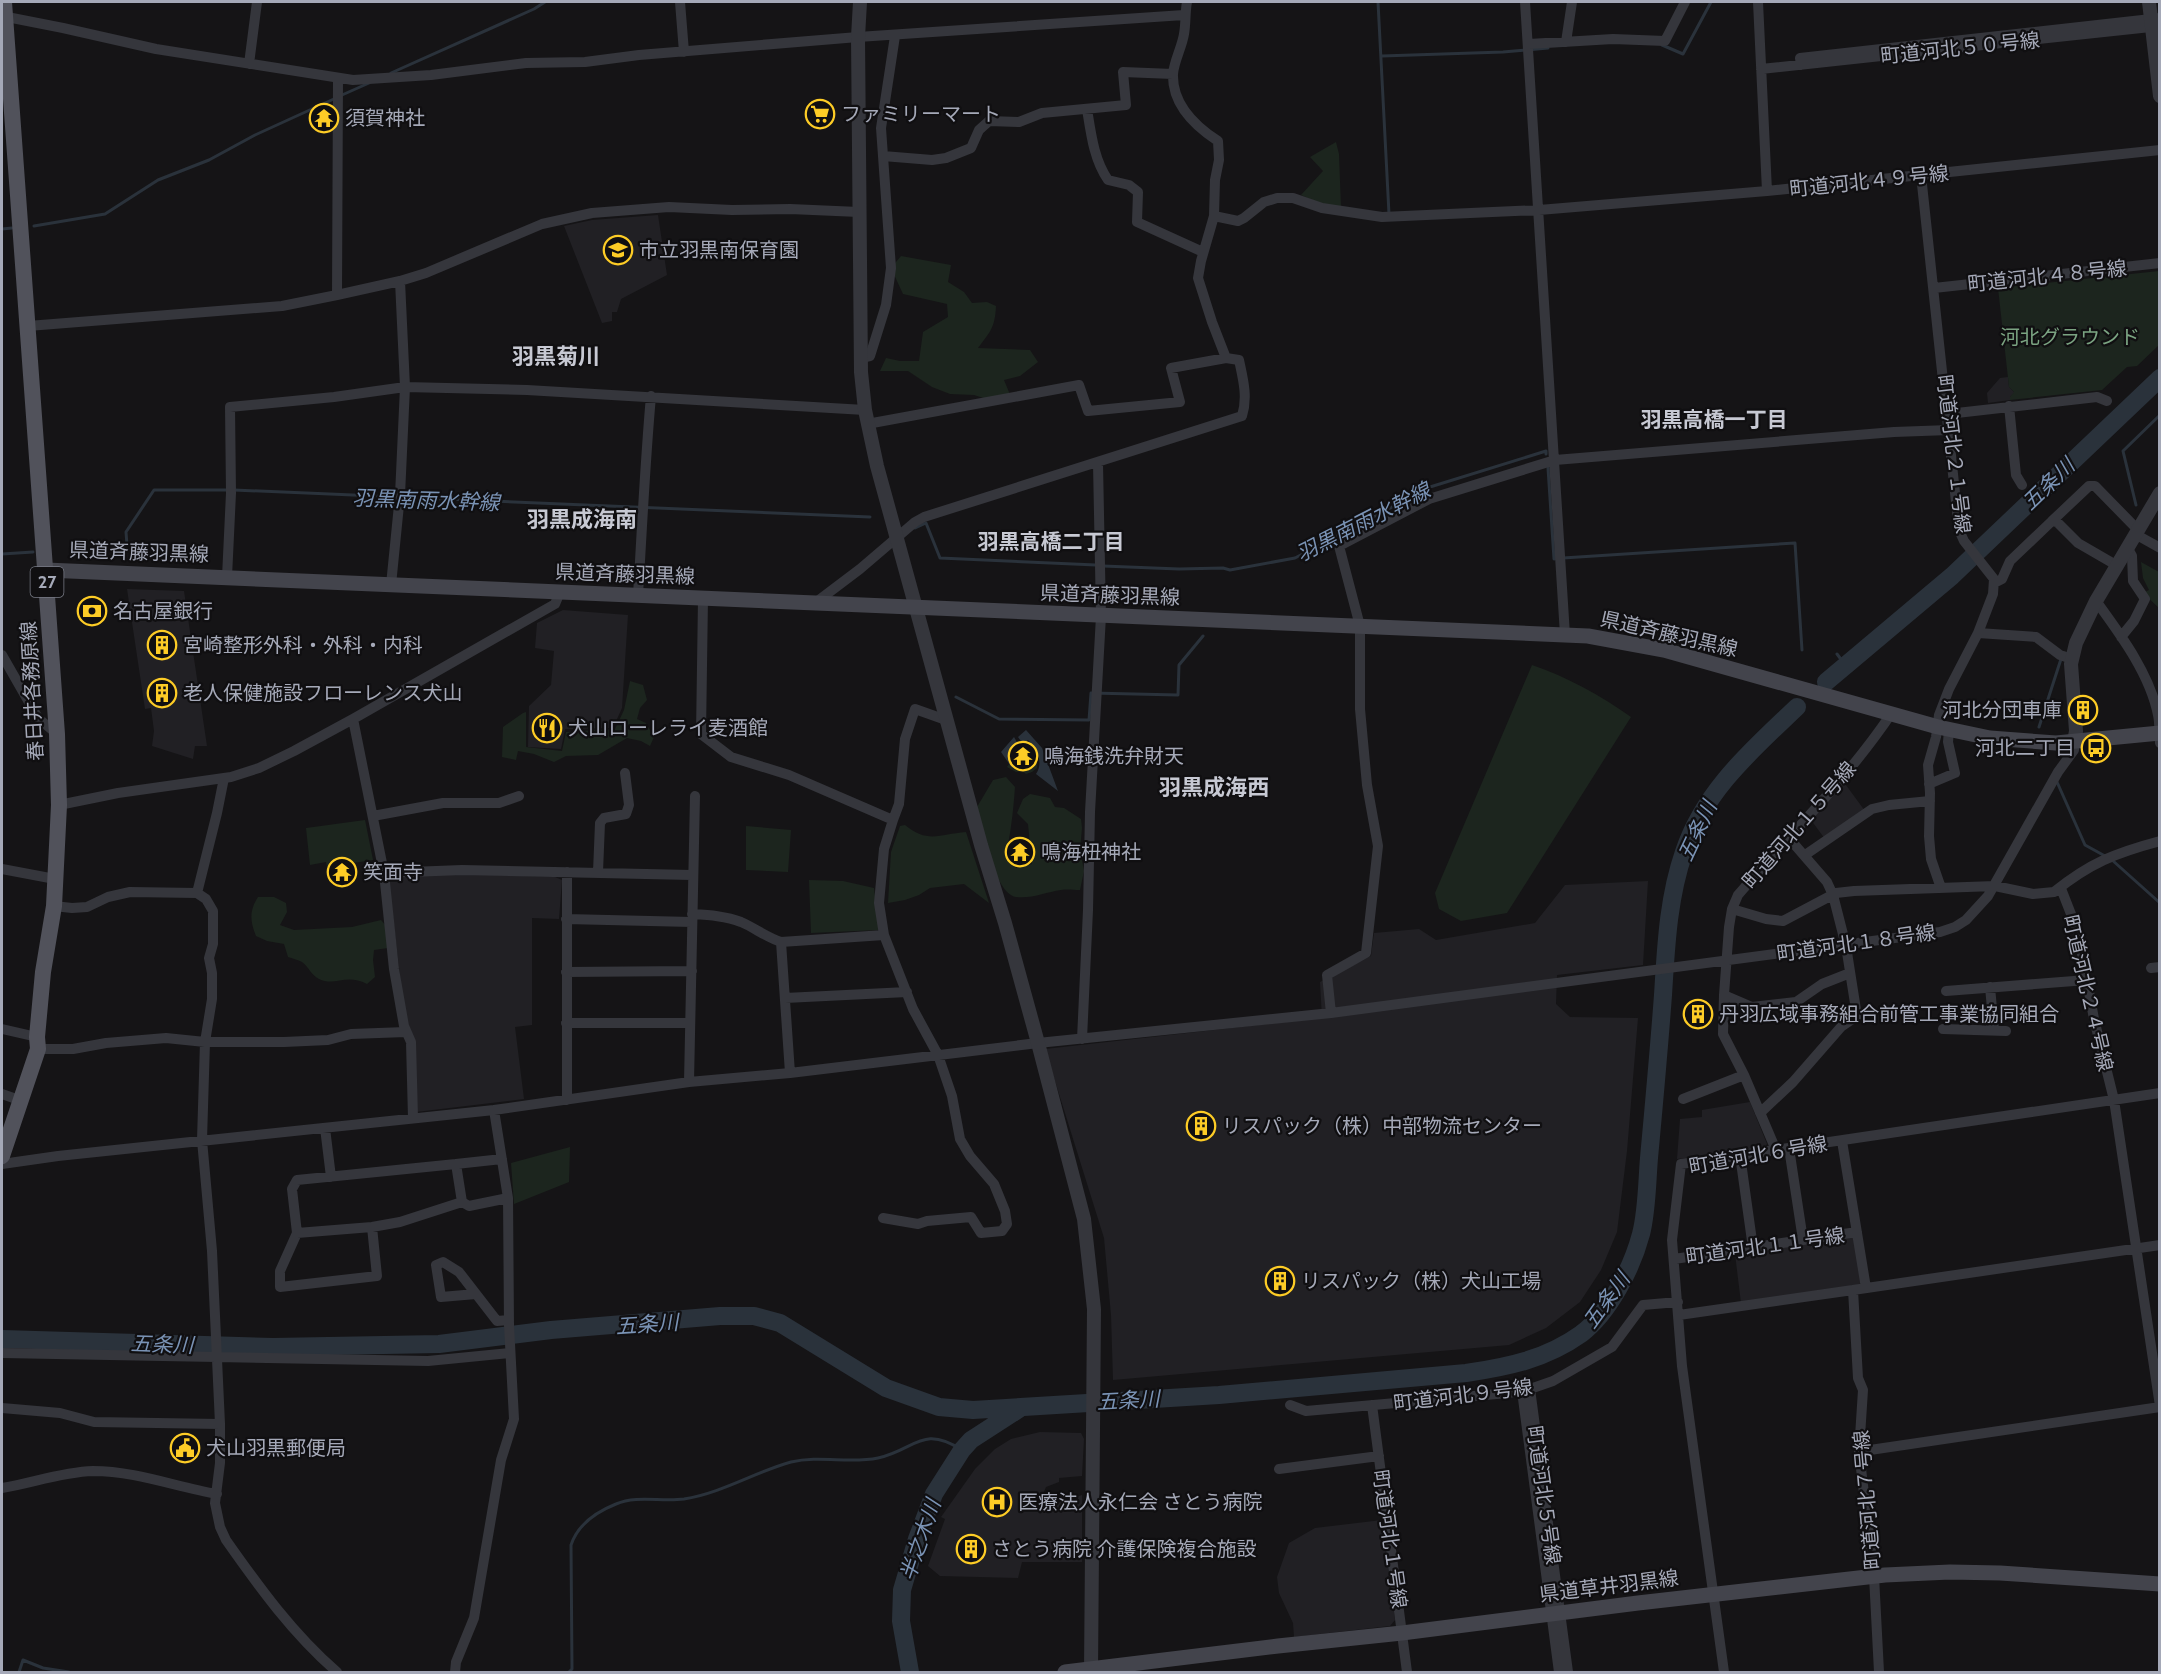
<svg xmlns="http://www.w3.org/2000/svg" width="2161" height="1674" viewBox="0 0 2161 1674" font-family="Cabin,'Noto Sans JP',sans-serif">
<rect width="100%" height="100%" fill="#151416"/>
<path fill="#212024" d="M658,215L667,275L621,299L617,312H612V321L602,323L564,226L592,220Z
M2008,377L2009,387L2015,393L2010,397V400L1988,403L1987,393L2000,378Z
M127,589L184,591L207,746H195L193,759L152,746L154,731L151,708L145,709Z
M563,610L628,615L622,708L613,728L565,729L561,749L528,747L529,706L551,685L554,651L535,648L537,623Z
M1843,781L1865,811L1825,839L1811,820Z
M460,874L555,877L562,880L559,919L532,918V1025L515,1027L524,1099L416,1112L389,883L393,877Z
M1648,881L1643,965L1557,975L1556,1004L1570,1017L1638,1018L1627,1151L1617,1232L1601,1270L1580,1302L1546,1328L1509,1345L1113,1380L1111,1315L1104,1238L1045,1049L1322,1018L1320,982L1371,956L1374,933L1419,929L1436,940L1535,923L1565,885Z
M1750,1102L1767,1144L1764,1148L1677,1159L1680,1119L1702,1117V1110Z
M1855,1236L1862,1282L1857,1286L1741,1303L1735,1254Z
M1040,1432L1081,1433L1084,1439L1082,1476L1059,1478V1482L1046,1487L1042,1496L1044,1507L1082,1495V1562H1022L1018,1578L940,1576L928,1566L945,1519L941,1517L975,1469L995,1449L1011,1439Z
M1382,1520L1395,1620L1390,1626L1294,1637L1293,1623L1279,1593L1277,1577L1289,1543L1315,1528Z"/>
<path fill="#1c251e" d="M1336,142L1339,154L1341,208L1325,206L1301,195L1323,171L1310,157Z
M901,256L951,265L948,282L964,292L972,303L987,302L996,306C995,328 990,332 978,348L1030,350L1038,362L1020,376L1004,380L1011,397L996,402L974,395L950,394L932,387L908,371H880L886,358L900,361H919L923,332L948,317L947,304L903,294L891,268Z
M2159,271V345L2137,366L2127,367L2102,390L2010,400V397L2014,392L2009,387L1998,288Z
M2141,562L2159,572V608L2143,593L2149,590L2143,578Z
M1532,665C1567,677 1600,695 1631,717L1507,913L1461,921L1439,909L1435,893Z
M630,681L643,685L647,700L640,708L637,719L646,723L654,737L650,746L641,741L627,738L598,755L566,756L554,762L534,754L518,751L516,760L502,757L503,727L523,713L526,712V747L562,751L566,732L615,729L624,710Z
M1031,753L1037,762V768L1032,772L1026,774L1023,771L1016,772L1007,767L1012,760L1023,758Z
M1006,777L1015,787C1014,800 1013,813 1011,826C1009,845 1003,851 1016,868L1032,864L1028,824L1017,813L1023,799L1030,794L1050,798L1055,807L1064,808L1081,819L1082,828L1080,850L1084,871L1080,890C1074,890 1067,889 1061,890C1046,892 1032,899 1016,897C994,893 982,827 977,807L993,780Z
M365,820L373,860L327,867L326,862L310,865L306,828Z
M905,825C928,844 940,834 966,832L989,903L964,884L930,888L919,895L905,900L888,903L891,852L900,826Z
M746,826L791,830L788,872L746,870Z
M809,880L843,881L874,888L879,930L811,933Z
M258,897H274L286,903L287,912L280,925L294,930L352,927L381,920L387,927L388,948L374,950L373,960L375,977L367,984C346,973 335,987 319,979C311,975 309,967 302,962C298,960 292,958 288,957L284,944L267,941L256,936C250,921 249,911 258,897Z
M570,1147L569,1182L514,1204L511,1163Z"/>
<path fill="#2a323b" d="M1026,730L1042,748L1058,791L1036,774C1044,762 1037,749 1028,740L1023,744L1018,737Z
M1014,737L1018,744L1011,755L1017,763L1012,768L1001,752Z"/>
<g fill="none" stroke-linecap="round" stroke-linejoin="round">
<path stroke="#2a323b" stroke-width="3" d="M1378,2L1389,214
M1662,45L1683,54L1711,2
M1382,56L1503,52L1548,48
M391,73L534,9L545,2
M342,95L369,83
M34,226L105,214L158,180L209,160L255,135L336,98
M2,229L12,228
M1548,468L1554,559L1557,558
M234,490L870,517
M2136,505L2123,451L2160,415
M915,528L926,523L940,558L1096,565
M127,545L126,532L154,490H227
M2,554L33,552
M1563,558L1795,543L1802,650
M1103,566L1179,569L1223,568L1230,570L1295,558L1430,487L1546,451V454
M1837,654L1846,666
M956,697L999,719L1089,720L1091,693L1178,695L1179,665L1203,636
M2039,727L2061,659
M2057,782L2085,845L2105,856
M2112,860L2160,903
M19,1672L23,1660L43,1668L69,1672
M569,1672L572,1669L571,1545C578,1524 596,1512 616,1504C637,1495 661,1502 684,1499C722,1493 755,1472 791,1462C820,1455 849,1464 878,1458C915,1450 922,1424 962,1450"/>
<path stroke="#2a323b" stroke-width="18" d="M1826,682L1952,576L2160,378
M2,1339L273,1347L439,1344L551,1330L720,1316H754L780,1323L886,1388L939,1407L973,1410L1219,1395L1466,1373C1508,1367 1546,1359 1581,1334C1609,1313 1632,1268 1641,1234C1647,1211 1647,1182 1649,1158C1654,1104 1659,1049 1663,995C1666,947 1668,898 1684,852C1704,791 1752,750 1797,707
M910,1672L901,1621L902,1590L917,1539L934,1494L962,1450L971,1440L1019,1409"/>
<path stroke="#35363c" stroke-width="10" d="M680,2L684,52
M1525,2L1565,635
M1758,2L1767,191L2160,150
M2,16L63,28L156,49L353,80L431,75L526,63L585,62L639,55L858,37L1184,15
M1566,42L1572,2
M1529,44L1613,39L1665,41L1685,2
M249,64L257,2
M1801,65L1800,58L2160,18
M1761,69L2160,26
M1087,109C1091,134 1094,160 1108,180L1129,185L1138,192L1137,222L1203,252
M883,156L932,160L946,158L971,148L979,130L989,121L1019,122L1042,113L1126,105L1123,72L1173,74
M1921,175L1959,530L1964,541L1994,579L1993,594L1978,633L1949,689L1939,715L1936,737L1928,765L1930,793L1929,836L1931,859L1941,888
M1214,216L1238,221L1244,218L1264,202L1277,198H1293L1322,208L1382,217L1539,210L1767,191
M1934,288L2160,263
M337,295L338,79
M28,326L282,306L337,295L400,281L426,273L542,224L592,213L669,207L732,210L790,209L859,212
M861,358L870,356L886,305L891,268L881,128L895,36
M2009,406L2016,475L2022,485
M1948,414L2097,397L2107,401
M867,424L1079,385L1088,411L1180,402L1171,368L1226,358
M2052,521L2089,486H2095L2138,530
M2135,534L2160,548
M227,577L231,493L230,407L334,397L405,387L527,390L865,410
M1994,583L2002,579L2010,561L2052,521L2057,522L2078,543L2116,565
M391,585L400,495L405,387L400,281
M638,595C642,529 645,463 651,396
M703,598L701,734L731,757L789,775L893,820L884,849L879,903L884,935L913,1009L938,1055L952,1096L960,1139L970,1156L994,1184L1005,1211L1007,1224L1002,1231L981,1233L971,1217L927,1221L918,1224L883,1218
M2096,601C2120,634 2150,674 2158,715C2160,724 2159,734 2160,743
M815,603L860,569L915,522L924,517L1242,416C1248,397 1243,379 1239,360L1226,358L1212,322L1198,278L1201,261L1214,216L1215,180L1219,160L1218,141C1195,126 1172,104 1173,74C1174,61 1182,47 1184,34C1186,23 1185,12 1187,2
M1978,633L2036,637L2060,655L2072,659
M2121,637L2134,621L2145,599L2133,581L2132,556L2127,547
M2,655L38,718L57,734
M353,719L384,873L394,969L404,1026L411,1042L413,1118
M224,778L217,813L197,893L206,899L213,911V944L209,958L212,973V999L205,1042L202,1140L212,1251L220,1424V1463L215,1503L220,1527L226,1540C259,1587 293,1634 337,1672
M1929,784L1955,773L1948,742L1949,730
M59,805L118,793L231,777L259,768L294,751L353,719L555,604L560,592
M373,816L443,803H499L519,796
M893,820L899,804L905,739L915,709L946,720
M1805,855L1872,809L1889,805L1930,801
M2,869L55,879
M598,872L600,823L604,818L626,814L629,805L625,773
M384,873L462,870L692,875
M2059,888L2062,891L2078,932L2094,1019L2114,1100L2160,1406
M54,906L72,908L87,907L108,897L130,892L197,893
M1732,909L1766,919L1783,921L1836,893L1854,891L1995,886L2033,894L2054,892C2090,863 2115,853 2160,841
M692,914C708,915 726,916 741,922C755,928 766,937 781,942L884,935
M566,919L692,922
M781,942L790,1073
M2151,968L2160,967
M566,972L692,971
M1990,987L1994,1030
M1946,991L2087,980
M1724,995L1752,1007L1796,1002L1822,984L1850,973
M785,998L907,992
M1331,1013L1327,975L1366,953L1378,846L1367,785L1360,709V626L1339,546L1429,499L1555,460L1894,432L1949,430
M566,1023H690
M2,1029L37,1037
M1943,1029L2006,1031
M1082,1039L1088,910L1090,812L1101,616L1098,463
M38,1049H73L106,1043L166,1038L205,1042H284L328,1040L351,1034L406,1032
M689,1082L695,796
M2,1094L22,1101
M1683,1099L1744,1075
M567,1100V872
M1760,1113L1793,1082L1841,1027L1857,1016L1846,946L1833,895L1827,882L1788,837
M325,1128L331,1177
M1842,1141L1866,1288
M1789,1148L1803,1240
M1776,1150L1744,1075L1723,1034L1724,995L1729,927L1732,909L1738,895C1788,837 1848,778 1891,714
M1740,1155L1753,1248
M2,1164L58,1156L494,1110L689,1082L790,1073L1038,1043L1331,1013L1940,932L1955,927L1966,920L1988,896L2058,772L2074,750V742
M456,1164L502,1159
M462,1202L469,1206L508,1198
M297,1233L292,1189L297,1180L456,1164L462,1202L400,1222L372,1227L297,1233L280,1271V1287L377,1276L372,1227
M1674,1259L1857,1232
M1853,1290L2160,1245
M476,1294L441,1297L436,1265L443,1262L459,1272L497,1321L509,1320
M1679,1315L1853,1290L1858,1378L1863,1390L1859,1452L1874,1576L1879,1672
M2,1353L428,1361L510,1353
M1530,1389L1568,1672
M1522,1391L1559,1672
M1290,1405L1306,1411L1508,1393L1530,1389L1553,1381L1612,1347L1643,1305L1678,1302
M1372,1405L1407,1672
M2,1408L60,1413L94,1422L220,1424
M1870,1450L2160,1407
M1279,1469L1379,1456
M2,1488C32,1483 62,1472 93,1471C136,1471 176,1487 217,1494
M455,1672L456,1662L474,1618L501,1460L514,1419L509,1325L508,1198L494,1110
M1724,1672L1682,1366L1672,1240L1681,1164L2160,1093"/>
<path stroke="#35363c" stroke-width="14" d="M860,2L858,37L861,372L865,410L877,466L981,845L1005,923L1038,1043L1084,1219L1094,1309L1091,1672
M2149,2L2160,96
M2074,742L2076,731L2071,664L2076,643L2096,601L2160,493"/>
<path stroke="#43444c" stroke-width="15" d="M46,570L1588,636L1664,650L1938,727L1990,738L2056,743L2160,733
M1065,1672L1278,1646L1402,1633L1638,1603L1885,1575L1950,1572L2000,1573L2160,1584"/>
<path stroke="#51525b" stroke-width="16" d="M2,1156L38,1049L37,1037L43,972L54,906L59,805L57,734L4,2"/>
</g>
<defs>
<g id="supermarket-ring" transform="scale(1.5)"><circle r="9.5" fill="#100f11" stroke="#fdcc26" stroke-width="1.5"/><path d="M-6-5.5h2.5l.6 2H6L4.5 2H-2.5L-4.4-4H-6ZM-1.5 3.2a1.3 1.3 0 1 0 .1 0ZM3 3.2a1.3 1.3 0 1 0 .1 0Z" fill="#fdcc26"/></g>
<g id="temple-ring" transform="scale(1.5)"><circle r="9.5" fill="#100f11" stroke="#fdcc26" stroke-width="1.5"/><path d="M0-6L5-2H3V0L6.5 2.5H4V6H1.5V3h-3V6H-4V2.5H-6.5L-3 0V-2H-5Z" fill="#fdcc26"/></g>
<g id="school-ring" transform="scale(1.5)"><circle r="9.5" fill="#100f11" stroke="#fdcc26" stroke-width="1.5"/><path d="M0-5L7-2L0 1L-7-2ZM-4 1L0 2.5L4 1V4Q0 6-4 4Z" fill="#fdcc26"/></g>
<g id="bank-ring" transform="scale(1.5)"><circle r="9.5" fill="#100f11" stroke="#fdcc26" stroke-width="1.5"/><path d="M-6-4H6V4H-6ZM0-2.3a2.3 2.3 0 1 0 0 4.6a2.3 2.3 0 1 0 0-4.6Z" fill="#fdcc26"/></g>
<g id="building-ring" transform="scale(1.5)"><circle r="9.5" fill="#100f11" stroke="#fdcc26" stroke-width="1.5"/><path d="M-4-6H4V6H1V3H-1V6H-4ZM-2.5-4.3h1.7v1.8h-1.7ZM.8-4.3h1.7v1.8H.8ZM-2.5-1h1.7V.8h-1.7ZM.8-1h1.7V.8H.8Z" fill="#fdcc26"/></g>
<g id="restaurant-ring" transform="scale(1.5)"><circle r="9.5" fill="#100f11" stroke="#fdcc26" stroke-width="1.5"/><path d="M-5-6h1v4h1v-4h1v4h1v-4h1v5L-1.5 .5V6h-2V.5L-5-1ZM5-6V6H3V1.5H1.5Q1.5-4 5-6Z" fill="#fdcc26"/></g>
<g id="bus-ring" transform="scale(1.5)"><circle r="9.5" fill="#100f11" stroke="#fdcc26" stroke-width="1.5"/><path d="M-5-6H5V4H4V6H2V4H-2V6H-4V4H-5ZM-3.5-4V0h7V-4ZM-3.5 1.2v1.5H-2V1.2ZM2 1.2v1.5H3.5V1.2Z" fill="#fdcc26"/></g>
<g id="civic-ring" transform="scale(1.5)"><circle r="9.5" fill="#100f11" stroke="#fdcc26" stroke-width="1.5"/><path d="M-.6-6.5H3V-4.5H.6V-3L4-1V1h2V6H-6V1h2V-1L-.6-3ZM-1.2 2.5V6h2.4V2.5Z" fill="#fdcc26"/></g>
<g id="hospital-ring" transform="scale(1.5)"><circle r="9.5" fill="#100f11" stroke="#fdcc26" stroke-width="1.5"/><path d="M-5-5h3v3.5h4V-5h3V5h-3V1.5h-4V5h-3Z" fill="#fdcc26"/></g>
</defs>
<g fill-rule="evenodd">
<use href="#supermarket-ring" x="820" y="114"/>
<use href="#temple-ring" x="324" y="118"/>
<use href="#school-ring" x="618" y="250"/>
<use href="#bank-ring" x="92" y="611"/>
<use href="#building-ring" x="162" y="645"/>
<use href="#building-ring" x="162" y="693"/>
<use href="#building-ring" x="2083" y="710"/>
<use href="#restaurant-ring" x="547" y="728"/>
<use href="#bus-ring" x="2096" y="748"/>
<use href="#temple-ring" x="1023" y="756"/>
<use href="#temple-ring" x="1020" y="852"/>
<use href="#temple-ring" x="342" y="872"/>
<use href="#building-ring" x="1698" y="1014"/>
<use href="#building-ring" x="1201" y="1126"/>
<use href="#building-ring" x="1280" y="1281"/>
<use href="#civic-ring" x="185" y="1448"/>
<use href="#hospital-ring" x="997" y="1502"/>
<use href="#building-ring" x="971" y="1549"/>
</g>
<g text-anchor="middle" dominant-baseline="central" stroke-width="4.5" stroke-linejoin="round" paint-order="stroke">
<rect fill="#100f11" stroke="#787b86" stroke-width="1.5" x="30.5" y="567" width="33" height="30" rx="4.5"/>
<g font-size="18" font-weight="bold" fill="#a5a9b8">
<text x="47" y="582">27</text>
</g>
<g font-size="20" fill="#a5a9b8" stroke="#100f11">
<text transform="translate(1960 48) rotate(-6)">町道河北５０号線</text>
<text transform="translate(1869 181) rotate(-6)">町道河北４９号線</text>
<text transform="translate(2047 276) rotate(-6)">町道河北４８号線</text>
<text transform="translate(1954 454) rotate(83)">町道河北２１号線</text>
<text transform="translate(139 552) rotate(2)">県道斉藤羽黒線</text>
<text transform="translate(625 574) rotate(2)">県道斉藤羽黒線</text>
<text transform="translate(1110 595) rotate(2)">県道斉藤羽黒線</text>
<text transform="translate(1669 634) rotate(13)">県道斉藤羽黒線</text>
<text transform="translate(32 691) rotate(-93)">春日井各務原線</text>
<text transform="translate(1799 825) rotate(-49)">町道河北１５号線</text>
<text transform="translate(1856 943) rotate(-8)">町道河北１８号線</text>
<text transform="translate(2088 993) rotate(77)">町道河北２４号線</text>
<text transform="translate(1758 1155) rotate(-10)">町道河北６号線</text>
<text transform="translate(1765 1246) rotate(-8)">町道河北１１号線</text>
<text transform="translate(1463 1395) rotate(-7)">町道河北９号線</text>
<text transform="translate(1544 1495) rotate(82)">町道河北５号線</text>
<text transform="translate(1867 1500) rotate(-95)">町道河北７号線</text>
<text transform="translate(1390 1539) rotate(82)">町道河北１号線</text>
<text transform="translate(1609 1586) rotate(-7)">県道草井羽黒線</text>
</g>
<g font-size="20" fill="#a5a9b8" stroke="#100f11" text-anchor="start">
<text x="841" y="114">ファミリーマート</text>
<text x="345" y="118">須賀神社</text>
<text x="639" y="250">市立羽黒南保育園</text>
<text x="113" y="611">名古屋銀行</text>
<text x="183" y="645">宮崎整形外科・外科・内科</text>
<text x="183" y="693">老人保健施設フローレンス犬山</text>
<text x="2062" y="710" text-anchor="end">河北分団車庫</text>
<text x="568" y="728">犬山ローレライ麦酒館</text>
<text x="2075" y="748" text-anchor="end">河北二丁目</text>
<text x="1044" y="756">鳴海銭洗弁財天</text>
<text x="1041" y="852">鳴海杻神社</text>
<text x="363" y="872">笑面寺</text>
<text x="1719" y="1014">丹羽広域事務組合前管工事業協同組合</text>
<text x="1222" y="1126">リスパック（株）中部物流センター</text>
<text x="1301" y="1281">リスパック（株）犬山工場</text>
<text x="206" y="1448">犬山羽黒郵便局</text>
<text x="1018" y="1502">医療法人永仁会 さとう病院</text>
<text x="992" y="1549">さとう病院 介護保険複合施設</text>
</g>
<g font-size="20" fill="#7ba482" stroke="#100f11">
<text x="2070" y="337">河北グラウンド</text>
</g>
<g font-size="21" font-weight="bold" fill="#c7c9d3" stroke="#100f11">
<text x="1714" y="419">羽黒高橋一丁目</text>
<text x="1051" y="541">羽黒高橋二丁目</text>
</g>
<g font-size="21" font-style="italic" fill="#7a93b5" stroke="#100f11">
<text transform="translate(2048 484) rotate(-44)">五条川</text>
<text transform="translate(426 500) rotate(2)">羽黒南雨水幹線</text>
<text transform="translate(1363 522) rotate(-27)">羽黒南雨水幹線</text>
<text transform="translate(1697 831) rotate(-65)">五条川</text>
<text transform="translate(1606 1300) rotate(-54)">五条川</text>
<text transform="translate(647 1324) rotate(-4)">五条川</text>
<text transform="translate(162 1344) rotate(2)">五条川</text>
<text transform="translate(1128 1400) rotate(-3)">五条川</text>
<text transform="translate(920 1540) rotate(-71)">半之木川</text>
</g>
<g font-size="22" font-weight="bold" fill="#c7c9d3" stroke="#100f11">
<text x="556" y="356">羽黒菊川</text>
<text x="582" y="519">羽黒成海南</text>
<text x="1214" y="787">羽黒成海西</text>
</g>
</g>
<rect width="2161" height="1674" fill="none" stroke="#a5a9b8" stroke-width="6"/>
</svg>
